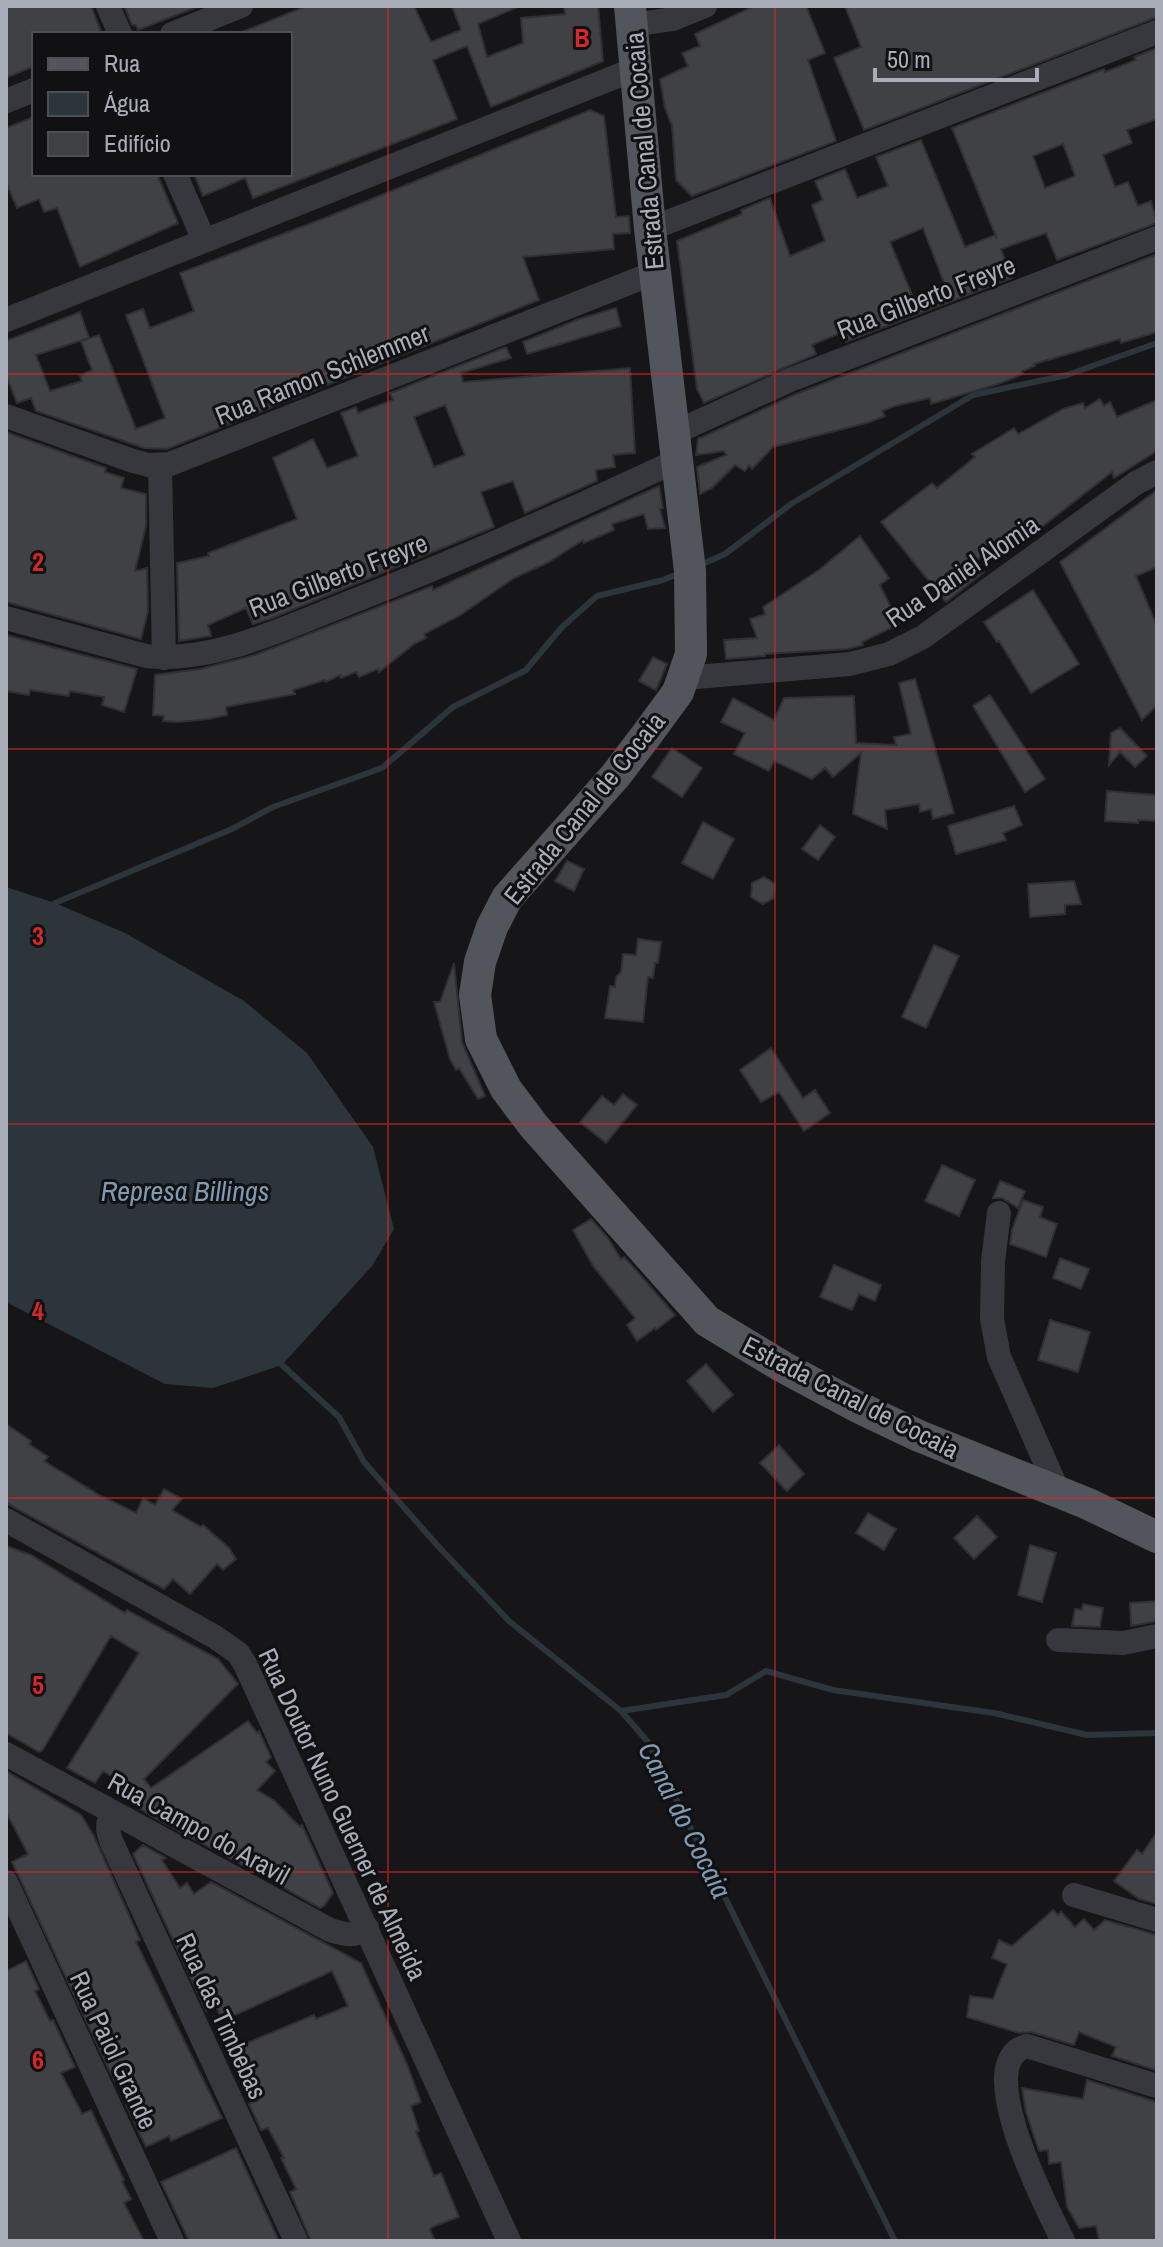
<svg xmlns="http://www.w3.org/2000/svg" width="1163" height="2247" viewBox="0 0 1163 2247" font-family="'Archivo Narrow',sans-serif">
<rect width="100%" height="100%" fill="#161618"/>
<path fill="#2c353c" d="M6,887L55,903L125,933L244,1001L307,1053L373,1147L394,1229L372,1266L282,1365L213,1388L165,1384L6,1302Z"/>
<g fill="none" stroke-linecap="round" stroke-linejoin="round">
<path stroke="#2c353c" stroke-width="6" d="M698,566L725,554L791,504L973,395L1067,375L1157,343
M55,903L232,829L273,807L382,768L453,707L526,670L562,627L597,596L663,580L680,573
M282,1365L339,1417L364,1462L437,1545L509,1621L621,1711L648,1742L895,2241
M621,1711L726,1695L766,1671L833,1690L994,1713L1087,1735L1157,1733"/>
</g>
<path fill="#404145" stroke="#303034" stroke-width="2" fill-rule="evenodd" d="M6,6H91L102,34H34V66L6,78Z
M131,6H197V7L138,30L136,25H132L125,8Z
M307,6H414L431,42L461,30L452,6H520L478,24L487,57L523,43L521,18L565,14L564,6H598L603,61L491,107L467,46L433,60L457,119L253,198L245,178L203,196L194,174H290V34L239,33Z
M754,6H806L825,53L808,60L836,141L692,196L676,180L672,126L665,108L660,79L688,66L682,53L700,46L695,34Z
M845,6H1157V17L864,130L834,58L861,47Z
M1157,48V119L1127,130L1132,143L1103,155L1115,187L1128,182L1138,206L1151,201L1157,223L1057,260L1046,233L1001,249L1012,278L846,342L842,332L812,345L816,354L704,403L697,389L677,241L742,214L741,210L770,198L790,256L825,241L812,205L823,200L815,181L845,169L857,198L888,186L876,157L921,140L965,247L995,235L997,239L952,128L1104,69L1105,72L1136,60L1134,57ZM1063,144L1075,176L1045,188L1033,156ZM923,228L946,288L915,302L890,242Z
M590,110L604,116L616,217L629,216L630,233L613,234L614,249L523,257L539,300L167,449L144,448L36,411L31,398L17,403L6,375V341L80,312L89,338L36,355L50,391L82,381L80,376L92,370L81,341L99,335L136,429L165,418L126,315L143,309L150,328L194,311L180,273L330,216Z
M34,117V174H157L178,223L80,267L57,208L44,212L39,199L17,208L6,182V128Z
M1157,254V332L1121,343L1120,339L1034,364L1035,366L1022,371L1023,374L1001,383L931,404L930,398L895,406L882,411L885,416L870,422L773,447L752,469L749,465L745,471L735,465L712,488L700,494L697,467L726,455L724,451L696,455L698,439L796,394Z
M616,308L621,326L527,354L523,342L579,319Z
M506,347L511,358L461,373L463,382L630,368L635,453L613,455L615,467L596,470L597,481L525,513L513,481L481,492L494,527L272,618L253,624L246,608L208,625L211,636L179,641L177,563L209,556L208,553L297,519L273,458L313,439L327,468L358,456L341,413L356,407L358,413L393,400L390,393ZM445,405L465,455L434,467L414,417Z
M1100,399L1104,406L1110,402L1117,417L1157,400V451L1114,478L1112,472L1010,552L1001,541L976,561L984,572L946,602L881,522L932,483L937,488L975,457L972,454L1014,428L1018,434L1063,409L1083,403L1085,408Z
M6,432L106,468L105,472L124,478L121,488L146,494V526L135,571L147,568L148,611L141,639L6,602Z
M659,486L663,508L660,509L665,528L648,529L644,514L612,524L614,530L584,543L583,540L549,562L514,578L459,616L424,634L426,638L414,644L379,672L378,669L359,677L356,672L341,678L340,675L326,682L325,680L293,690L295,694L226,707L227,715L209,719L178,722L163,721L164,716L153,715L155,675L200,669L255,655L432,586L433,590Z
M1157,490V567L1136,576L1157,626V705L1142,720L1060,562Z
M860,536L889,578L880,585L899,624L862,642L863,645L847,649L765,654V656L726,659L724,640L757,638L750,619L765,614L763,607L819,570Z
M1033,590L1079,664L1031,693L999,641L997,642L984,622Z
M6,635L137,669L124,712L102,705L104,697L70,691L69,696L30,690L29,695L6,691Z
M653,657L667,664L656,690L639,681Z
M915,679L954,813L933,819L931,809L920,812L919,804L885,810L887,829L853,814L861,753L833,777L825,768L812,779L774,761L769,771L734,754L745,733L721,722L733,698L774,720L784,698L854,696L856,743L896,745L894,737L911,734L899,683Z
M990,695L1045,779L1025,792L973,706Z
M1120,728L1147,756L1135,767L1120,752L1109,765L1111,733Z
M672,748L702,768L682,797L652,777Z
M1107,791L1157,795V821L1138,820V823L1105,821Z
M1014,806L1022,825L1003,833L1006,840L956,854L948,826Z
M703,822L734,839L713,879L682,863Z
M820,825L835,837L818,860L802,849Z
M567,861L584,869L574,891L555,881Z
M764,877L775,884L774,898L763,904L751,897L752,883Z
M1074,881L1081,904L1065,905V914L1030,917L1028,884Z
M638,939L661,942L658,963H655L653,978L648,977L643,1022L605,1018L610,986L615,987L616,977L621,972L623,954L636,955Z
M934,945L959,956L926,1028L902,1017Z
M454,963L462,1042L485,1096L478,1099L459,1068L456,1070L450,1059L434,1002H440Z
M771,1048L803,1098L815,1090L830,1113L804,1131L779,1092L761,1102L740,1070Z
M623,1094L637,1105L606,1143L580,1122L602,1096L614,1105Z
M942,1165L975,1180L959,1216L925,1201Z
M1000,1181L1025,1191L1018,1208L1002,1198H993Z
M1023,1200L1043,1207L1040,1217L1057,1224L1046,1257L1010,1244L1012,1230Z
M591,1219L608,1238L621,1259L624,1257L635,1269L675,1315L656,1330L655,1328L637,1341L627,1325L635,1318L593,1266L573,1230Z
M1060,1258L1089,1269L1081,1289L1053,1278Z
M834,1265L881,1285L875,1301L859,1294L852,1310L820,1297Z
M1050,1320L1090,1332L1078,1372L1038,1360Z
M706,1364L733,1395L713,1412L687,1381Z
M6,1424L31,1441L29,1444L48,1457L44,1461L101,1496L136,1513L143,1498L155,1505L164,1489L182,1499L172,1510L201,1527L203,1525L229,1548L236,1559L223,1570L217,1564L190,1594L173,1579L164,1589L10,1505L6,1503Z
M779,1445L804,1474L787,1491L760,1463Z
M868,1513L896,1529L884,1550L856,1533Z
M977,1516L997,1537L974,1559L954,1538Z
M1030,1545L1056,1553L1042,1602L1018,1595Z
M6,1546L31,1555L125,1613L127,1610L218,1659L238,1684L144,1779L151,1788L248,1721L257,1733L259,1731L271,1757L266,1762L275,1771L257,1790L275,1801L300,1827L302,1825L333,1893L324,1906L320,1908L281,1886L287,1878L258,1858L250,1869L151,1816L138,1807L144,1797L103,1771L95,1783L67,1768L139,1653L111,1636L42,1751L39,1752L6,1733Z
M1157,1601V1621L1131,1626L1130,1603Z
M1083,1604L1103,1608L1100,1627L1072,1626L1075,1609L1082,1610Z
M6,1771L81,1815L94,1836L140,1940L136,1942L222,2118L171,2141L169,2136L146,2147L127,2107L118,2079L115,2081L110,2072L12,1862L28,1854L6,1812Z
M1157,1832V1904L1139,1899L1114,1881L1137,1850L1142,1854Z
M143,1845L166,1858L162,1860L180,1888L187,1883L194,1894L211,1882L361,1963L406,2062L421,2102L411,2106L419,2131L416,2132L434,2176L441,2173L459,2217L432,2227L430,2230L435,2241H311L290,2192L296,2189L281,2158H284L268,2128L261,2130L249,2104L259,2100L237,2047L314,2015L316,2019L348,2006L332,1971L222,2021L216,2006L206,2011L133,1854Z
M1053,1910L1058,1915L1061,1912L1075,1927L1084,1919L1094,1930L1105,1920L1157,1935V2064L1155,2070L1112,2056L1116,2047L1079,2032L1074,2045L1031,2032L1019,2033L967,2017L970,1996L993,1999L1007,1964L992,1958L999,1940L1012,1946Z
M26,1961L39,1989L35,1991L50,2021L53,2020L75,2067L61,2073L82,2114L91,2110L124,2180L122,2181L131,2199L124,2203L144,2241H6V1971Z
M1087,2080L1157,2102V2241H1099L1096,2226L1079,2228L1067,2207L1061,2162L1049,2164L1048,2150L1039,2151L1026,2112L1022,2088L1083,2099Z
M236,2148L279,2241H189L161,2182Z"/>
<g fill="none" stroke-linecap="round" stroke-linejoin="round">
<path stroke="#37383d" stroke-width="24" d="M108,6L120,34
M632,25L673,19L705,6
M172,34L241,6
M6,101L34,90
M175,174L204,240
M650,229L1157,32
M6,320L635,69
M6,416L133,461L148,465L170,464L654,273
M674,433L790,380L1157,238
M160,466L164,658
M6,618L146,656C212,664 290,626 351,602C461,559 569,511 676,461
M684,678L850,664L889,654L923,637L1136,483L1157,472
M999,1213L993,1261L992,1319L999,1357L1058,1491
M6,1520L215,1637L238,1653L245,1664L509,2241
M1058,1640L1123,1643L1157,1636
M6,1754L330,1930C344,1934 355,1938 367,1928
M114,1814C105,1822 108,1833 112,1843L296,2241
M6,1882L172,2241
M1074,1895L1157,1920
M1063,2241C1048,2210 969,2060 1027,2046L1157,2086"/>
<path stroke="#53555c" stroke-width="32" d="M630,6L650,229L690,571L691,654L678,692L645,737L616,775L507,898L492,927L480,962L475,995L481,1039L506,1089L533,1125L707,1321L783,1367L856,1406L919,1436L1086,1503L1157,1537"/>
</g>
<path fill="none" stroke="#d62828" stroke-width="2" stroke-opacity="0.55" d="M388,6V2241M775,6V2241M6,374H1157M6,749H1157M6,1124H1157M6,1498H1157M6,1872H1157"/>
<g text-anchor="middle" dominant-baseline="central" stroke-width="6" stroke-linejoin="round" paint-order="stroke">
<g font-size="26" fill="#a8adb8" stroke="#111113">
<text transform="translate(644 151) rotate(-95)">Estrada Canal de Cocaia</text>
<text transform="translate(926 297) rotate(-21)">Rua Gilberto Freyre</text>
<text transform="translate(322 374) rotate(-22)">Rua Ramon Schlemmer</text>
<text transform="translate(962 571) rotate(-34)">Rua Daniel Alomia</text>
<text transform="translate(338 575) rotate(-21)">Rua Gilberto Freyre</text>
<text transform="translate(584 808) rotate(-51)">Estrada Canal de Cocaia</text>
<text transform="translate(851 1397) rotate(27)">Estrada Canal de Cocaia</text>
<text transform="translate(343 1814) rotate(65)">Rua Doutor Nuno Guerner de Almeida</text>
<text transform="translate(199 1828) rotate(29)">Rua Campo do Aravil</text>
<text transform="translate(222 2016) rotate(65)">Rua das Timbebas</text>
<text transform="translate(114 2050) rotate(65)">Rua Paiol Grande</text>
</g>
<g font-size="28" font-style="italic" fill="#7f9bb3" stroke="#111113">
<text x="185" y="1191">Represa Billings</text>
<text transform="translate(685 1820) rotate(63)">Canal do Cocaia</text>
</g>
</g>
<g font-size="26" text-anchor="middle" font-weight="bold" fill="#d62828" stroke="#111113" stroke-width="6" stroke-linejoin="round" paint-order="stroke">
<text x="582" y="47">B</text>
<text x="38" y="571">2</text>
<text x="38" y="945">3</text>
<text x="38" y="1320">4</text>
<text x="38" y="1694">5</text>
<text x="38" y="2069">6</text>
</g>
<rect width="1163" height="2247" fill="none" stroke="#a8adb8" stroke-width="16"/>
<rect x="32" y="32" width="260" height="144" fill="#111113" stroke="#4d4f55" stroke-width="2"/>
<rect x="48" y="58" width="40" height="12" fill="#53555c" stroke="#4d4f55" stroke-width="2"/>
<text x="104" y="72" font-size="24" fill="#a8adb8">Rua</text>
<rect x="48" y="92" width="40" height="24" fill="#2c353c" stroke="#4d4f55" stroke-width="2"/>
<text x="104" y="112" font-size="24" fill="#a8adb8">Água</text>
<rect x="48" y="132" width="40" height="24" fill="#404145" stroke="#4d4f55" stroke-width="2"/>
<text x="104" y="152" font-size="24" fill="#a8adb8">Edifício</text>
<path d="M875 68v12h162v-12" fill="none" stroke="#a8adb8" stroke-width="4"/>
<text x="887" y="68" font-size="24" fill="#a8adb8" stroke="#111113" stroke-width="6" paint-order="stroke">50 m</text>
</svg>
